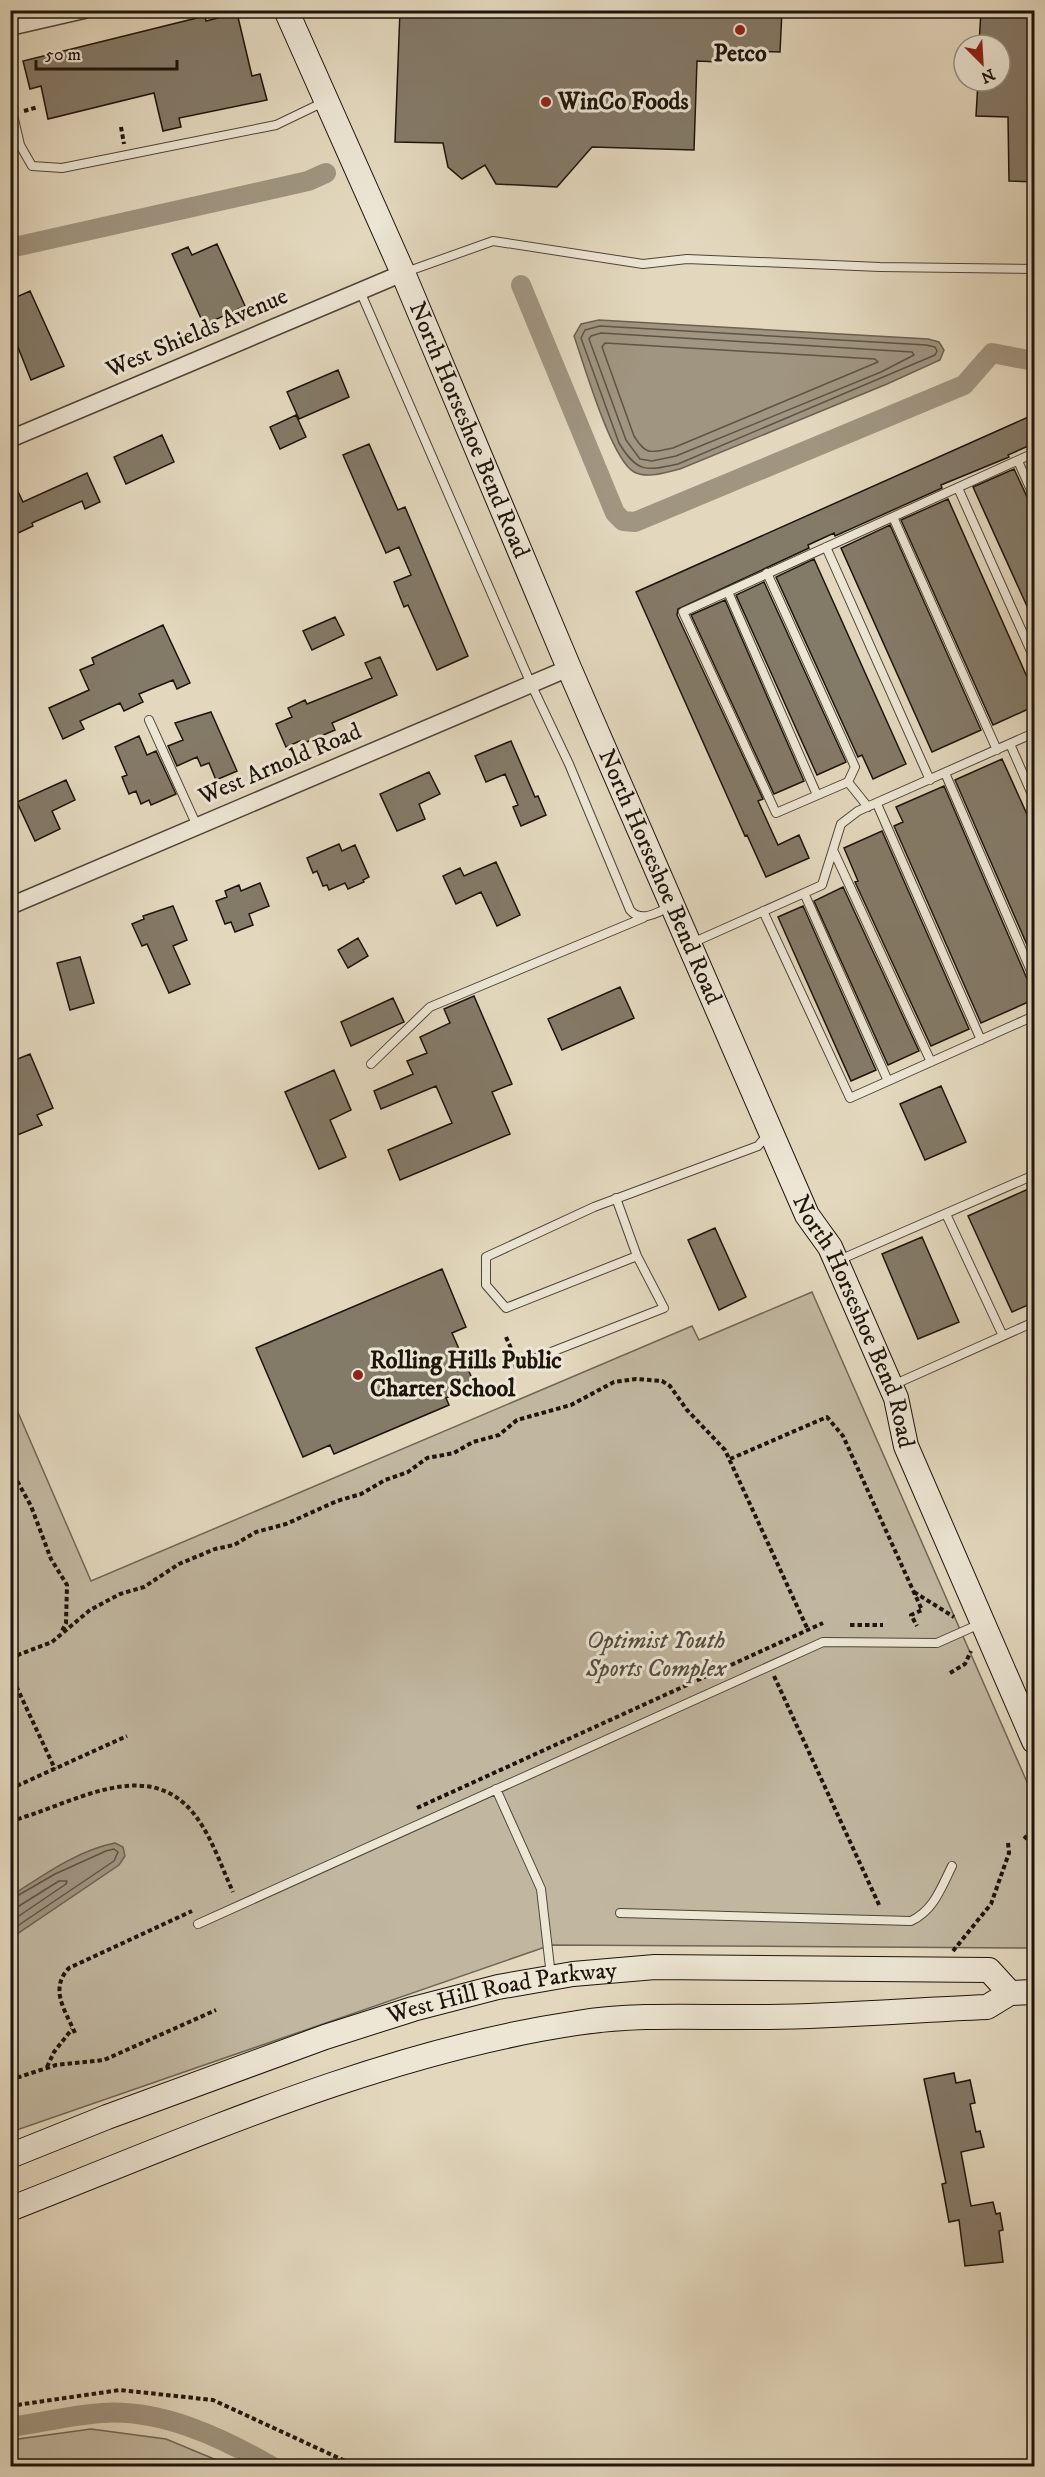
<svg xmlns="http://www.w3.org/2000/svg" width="1045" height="2477" viewBox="0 0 1045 2477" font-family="'IM FELL DW Pica',serif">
<rect width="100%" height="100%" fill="#e3d8be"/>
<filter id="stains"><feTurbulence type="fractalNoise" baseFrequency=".00333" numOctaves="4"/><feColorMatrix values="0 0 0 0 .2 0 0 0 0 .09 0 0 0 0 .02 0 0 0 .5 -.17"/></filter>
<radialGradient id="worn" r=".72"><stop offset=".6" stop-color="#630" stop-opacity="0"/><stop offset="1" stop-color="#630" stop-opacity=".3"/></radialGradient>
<path fill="#c1b7a0" stroke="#6f6656" stroke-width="1.5" d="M812,1292L1034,1798V1948L551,1945L11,2132L10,1394L91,1581L692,1326L699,1340Z
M91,2429L166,2439L231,2466H11V2440Z"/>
<path fill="#a09581" stroke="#6c6152" stroke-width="1.5" d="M599,320L928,339L939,342L944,350L940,360L887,384L680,469C666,472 647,479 634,472C611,459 584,364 574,336L581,324Z
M115,1843L123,1847L125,1856L119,1865L11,1938V1896C42,1876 78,1850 115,1843Z"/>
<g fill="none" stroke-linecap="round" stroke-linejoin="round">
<path stroke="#5e5446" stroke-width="1.5" d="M600,326L926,345L935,347L937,351L935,355L678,464C646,471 637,473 619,443L581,338L585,330Z
M601,333L912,352L914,355L881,372L676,456L652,461L640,459L626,440L589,339L591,336Z
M605,343L875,359L878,362L673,448C651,452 647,457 634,436L602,347Z
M10,1900L55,1874L106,1851L114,1849L118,1852L114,1861L10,1931
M10,1908L19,1906L59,1881H67L66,1884L10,1922"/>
<path stroke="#a09581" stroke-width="20" d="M10,248L308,181L326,173
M521,285L615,513L623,521L635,522L964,385L992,353L1034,361
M10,2427C41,2423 71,2415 102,2413C161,2409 221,2437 271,2466"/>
</g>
<path fill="#847a68" stroke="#1d140b" stroke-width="1.5" d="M400,10H782L780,52L719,50V62L697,61L694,150L592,147L557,187L496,184L485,165L462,179L448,167L443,143L395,142Z
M981,10H1035V182L1009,181L1008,117L976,116L978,81H1000V45H979Z
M237,13L252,76L260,74L267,100L179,118L181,127L163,131L154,93L48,119L41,86L30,89L23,61L205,16L206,21Z
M217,244L245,306L204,325L172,254L188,247L192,255Z
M30,291L64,366L31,380L10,327V300Z
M338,370L349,397L299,419L287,392Z
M1035,414V443L1008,455L1009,457L941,485L942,488L835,536L834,533L808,545L809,548L678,609L677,615L763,799L758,801L778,845L799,835L809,858L766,877L747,835L745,836L636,592Z
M296,415L306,437L280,449L270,427Z
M162,435L174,462L126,484L114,457Z
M369,444L398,510L405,507L468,656L437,670L408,605L404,607L394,582L411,575L399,547L386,553L343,455Z
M1014,469L1035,514V624L973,487Z
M87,473L100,502L85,509L82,501L32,523L33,526L16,534L10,523V475L23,502Z
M948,499L1035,695V706L993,725L901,520Z
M890,525L981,730L932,752L841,548Z
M814,559L906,764L873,779L862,755L858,757L776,577Z
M764,582L846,762L817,775L736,595Z
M725,600L804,781L774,794L691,615Z
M335,617L344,635L312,650L303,631Z
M163,625L190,683L177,689L173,680L139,694L143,702L124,711L120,703L80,721L84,729L63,739L49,708L89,690L80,670L94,664L92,658Z
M380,657L397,695L332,723L335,730L302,744L300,741L286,747L276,724L292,717L288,708L305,700L307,704L372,678L365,663Z
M211,712L237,771L216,780L209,763L201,766L197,757L177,766L168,746L183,740L175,723Z
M139,736L147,755L156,751L176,794L151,805L149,800L141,804L136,791L129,794L122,777L127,775L115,747Z
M511,741L535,797L538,796L546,815L521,826L513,807L518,805L505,774L486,782L475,756Z
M1002,759L1035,832V963L955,780Z
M429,772L440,794L419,804L425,819L397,831L380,794Z
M66,780L75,800L52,811L60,829L35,841L17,802Z
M944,786L1028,981L1035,984V999L981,1023L894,826L903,822L896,807Z
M882,831L969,1029L931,1046L855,882L858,881L844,848Z
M339,844L342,851L355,845L369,877L363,880L364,882L348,889L345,883L329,890L327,885L323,886L317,871L313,873L307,858Z
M496,862L520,915L497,926L481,892L456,904L443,876L460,868L464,876Z
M260,883L269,906L249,914L253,925L235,932L231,922L225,924L216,901L227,897L225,891L239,885L241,891Z
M843,887L919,1051L888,1065L814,901Z
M173,906L187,940L173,946L190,984L169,993L147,944L142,946L132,924L144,919L143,916Z
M803,906L876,1070L851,1081L778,917Z
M358,938L368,956L348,968L338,950Z
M80,957L94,1003L70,1010L57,963Z
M620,987L634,1018L562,1050L548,1019Z
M474,996L512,1084L492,1092L510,1134L400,1180L388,1150L452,1123L436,1086L381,1109L374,1091L413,1074L407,1061L427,1053L420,1037L450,1023L444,1009Z
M393,998L404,1022L351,1046L341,1022Z
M30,1054L53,1108L37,1115L42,1125L10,1138V1062Z
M334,1070L351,1110L330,1120L346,1157L319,1169L285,1092Z
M941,1086L966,1142L925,1160L900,1104Z
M1035,1186V1302L1012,1312L968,1216Z
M715,1228L746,1297L719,1310L688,1240Z
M922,1237L959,1322L918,1339L882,1254Z
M442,1269L466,1327L452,1333L475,1385L446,1398L449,1405L334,1454L330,1445L303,1457L256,1348Z
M954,2073L956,2083L970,2080L975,2103L970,2104L976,2132L980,2131L984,2147L961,2152L971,2206L993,2202L996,2214L1000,2213L1003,2230L999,2231L1003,2262L965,2266L959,2220L949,2222L942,2184L946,2183L924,2079Z"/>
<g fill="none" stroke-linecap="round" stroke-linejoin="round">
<g stroke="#4e4538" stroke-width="10">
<path id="lane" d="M10,102L20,145L32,166L62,168L276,125L326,101
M406,272L493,241L643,264L687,259L880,267L1034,269
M360,291L531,684L569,764L630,910C641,923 656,913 670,907
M1018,461L1034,497
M958,488L1034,658
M893,517L997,750
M826,547L930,780
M767,573L855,767L848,782
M728,592L817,795
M149,720L197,826
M1010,744L1034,799
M945,773L1034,978
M877,804L981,1040
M868,807L848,782L776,813L683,612L1034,453
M834,852L931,1062
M804,893L888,1081
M763,911L850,1098L1034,1016
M692,943L822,885L841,824L858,811L1034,733
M371,1064L430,1007L643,918
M946,1214L1003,1336
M637,1256L506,1308L486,1285V1257L594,1207L758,1146L768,1134
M837,1261L1034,1175
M518,1365L664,1308L637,1256L616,1198
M893,1385L1034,1322
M496,1789L541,1889L551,1976
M620,1913L911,1921C934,1910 941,1888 952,1866
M198,1924L823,1642L937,1643L982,1623"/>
</g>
<g stroke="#4e4538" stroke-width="19">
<path id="street" d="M10,27L84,10
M10,439L403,273
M10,906L569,668"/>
</g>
<g stroke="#1d140b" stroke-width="26">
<g id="secondary">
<path id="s1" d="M286,10L403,273L569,668L807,1215L830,1247L896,1398L906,1446L1034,1741"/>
<path id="s2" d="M10,2156L107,2117L325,2037L413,2009L498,1987L573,1974L655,1967L989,1970L1010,1993"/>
<path d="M10,2209C193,2137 382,2052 577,2023C641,2013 705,2018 769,2017C842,2016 914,2010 987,2007L1010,1993L1034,1992"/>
</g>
</g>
<path stroke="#1d140b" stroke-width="4" stroke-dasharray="4.5 3" stroke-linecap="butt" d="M24,111L38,107
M121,127L124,144
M506,1337L514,1355
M730,1459L827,1417L843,1436L922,1610L911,1615L917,1626
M10,1468L31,1506L51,1559L67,1585L66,1623L61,1633
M914,1592L954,1617
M850,1625H883
M10,1658L52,1642L90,1610L120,1594L144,1587L179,1564L215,1549L234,1545L256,1532L286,1524L337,1501L361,1494L385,1480L408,1472L427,1458L454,1453L473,1442L499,1435L517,1420L571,1405L614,1382L636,1379L662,1381L670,1386L687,1410L725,1450L808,1630
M10,1673L55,1769
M950,1673L965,1664L971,1651
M774,1676L880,1907
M10,1789L127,1736
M417,1808L823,1623
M10,1821C68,1807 146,1753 194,1814C212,1837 221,1866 233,1892
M1024,1836L1034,1846
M953,1951L991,1904L1009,1853L1008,1843
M75,2033C65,2010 49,1989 69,1968L192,1911
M47,2067L54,2052L72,2029
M10,2080L56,2065L104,2060L216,2010
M10,2406L120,2390L213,2400L356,2466"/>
<use href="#lane" stroke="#ede6d5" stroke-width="8"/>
<use href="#street" stroke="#ede6d5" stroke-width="16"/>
<use href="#secondary" stroke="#ede6d5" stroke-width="24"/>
</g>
<g fill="#8f2418" stroke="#ede6d5" stroke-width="2">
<circle cx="740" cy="30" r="6"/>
<circle cx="546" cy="102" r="6"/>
<circle cx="358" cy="1375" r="6"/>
</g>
<g text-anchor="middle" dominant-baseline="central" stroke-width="6" stroke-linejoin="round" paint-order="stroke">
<g font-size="24" font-weight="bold" fill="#1d140b" stroke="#ede6d5" text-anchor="start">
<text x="740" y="54" text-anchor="middle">Petco</text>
<text x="558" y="102">WinCo Foods</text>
<text x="370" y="1361">Rolling Hills Public<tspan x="370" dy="28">Charter School</tspan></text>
</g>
<g font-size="24" fill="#1d140b" stroke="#ede6d5">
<text transform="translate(197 333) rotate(-23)">West Shields Avenue</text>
<text stroke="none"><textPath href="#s1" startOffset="458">North Horseshoe Bend Road</textPath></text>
<text transform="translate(280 764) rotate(-23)">West Arnold Road</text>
<text stroke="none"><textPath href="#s1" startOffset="944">North Horseshoe Bend Road</textPath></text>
<text stroke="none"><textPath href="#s1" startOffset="1430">North Horseshoe Bend Road</textPath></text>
<text stroke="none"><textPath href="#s2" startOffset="520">West Hill Road Parkway</textPath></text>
</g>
<g font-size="24" font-style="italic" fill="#564d3f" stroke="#ede6d5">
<text x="656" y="1641">Optimist Youth<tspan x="656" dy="28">Sports Complex</tspan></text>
</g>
</g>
<rect width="1045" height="2477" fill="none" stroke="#e3d8be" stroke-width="36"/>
<rect x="12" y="12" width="1021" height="2453" fill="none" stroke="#1d140b" stroke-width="3"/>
<rect x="18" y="18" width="1009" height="2441" fill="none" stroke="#1d140b" stroke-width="1.5"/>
<g transform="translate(982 63) rotate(156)"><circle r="28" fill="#ede6d5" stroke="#9a9284" stroke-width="1.5"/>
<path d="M0-4.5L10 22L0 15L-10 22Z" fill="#8f2418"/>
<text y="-9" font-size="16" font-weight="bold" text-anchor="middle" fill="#1d140b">N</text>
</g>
<path d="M36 60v9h141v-9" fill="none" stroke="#1d140b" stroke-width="3"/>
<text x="45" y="60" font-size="18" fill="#1d140b" stroke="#ede6d5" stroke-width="4.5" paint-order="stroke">50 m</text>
<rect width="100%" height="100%" filter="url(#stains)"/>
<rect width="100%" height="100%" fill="url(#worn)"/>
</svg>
